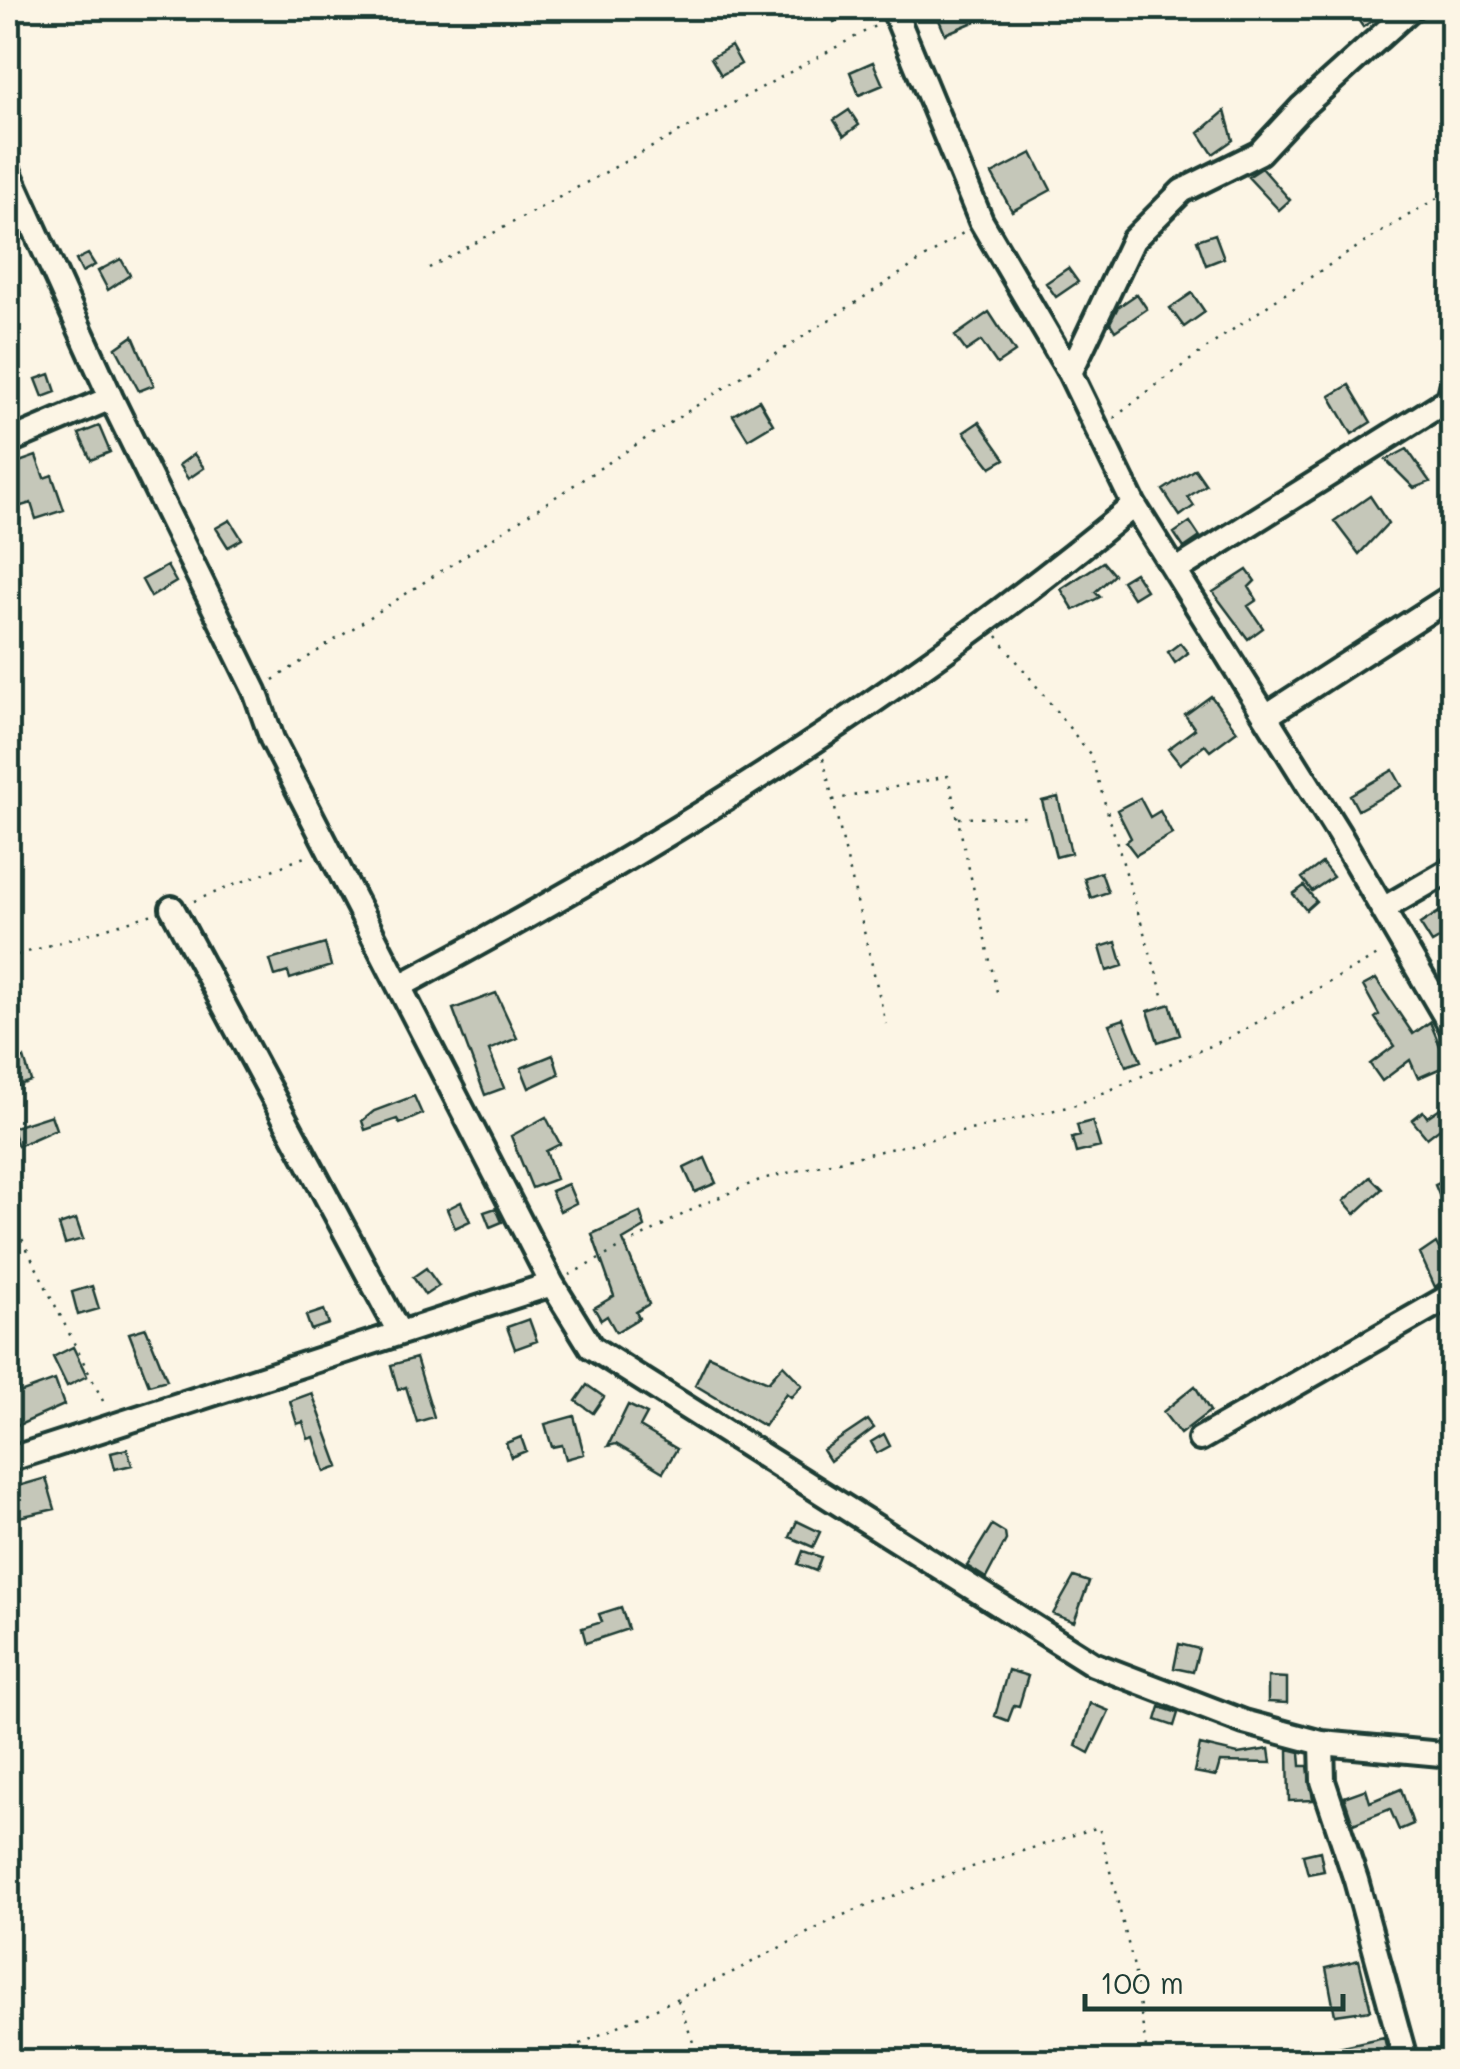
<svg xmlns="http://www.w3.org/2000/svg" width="1460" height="2069" viewBox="0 0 1460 2069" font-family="Mali,sans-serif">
<rect width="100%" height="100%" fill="#fcf5e5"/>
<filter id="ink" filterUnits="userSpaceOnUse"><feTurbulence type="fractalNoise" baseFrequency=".01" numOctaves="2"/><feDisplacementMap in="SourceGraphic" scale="20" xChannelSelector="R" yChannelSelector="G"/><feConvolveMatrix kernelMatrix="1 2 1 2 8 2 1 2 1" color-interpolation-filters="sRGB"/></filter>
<g filter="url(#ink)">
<path fill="#c5c7b9" stroke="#1f3d34" stroke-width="2.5" d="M829,8H870V10L834,22Z
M934,8H1007L945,34Z
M1350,8H1390L1363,27Z
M731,46L741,64L721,75L711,58Z
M873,62L883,85L859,95L850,72Z
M849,110L859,125L844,136L834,120Z
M1225,111L1233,140L1213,154L1199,133Z
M1032,153L1051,190L1012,211L992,174Z
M1262,168L1290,200L1279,210L1248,177Z
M1215,234L1224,258L1206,265L1197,240Z
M88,254L95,265L82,272L76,260Z
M121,259L130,275L108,290L98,271Z
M1068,268L1078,282L1056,297L1046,283Z
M1192,293L1205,312L1184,327L1170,308Z
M1137,294L1147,309L1115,331L1110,323L1118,307Z
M989,312L1015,352L997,364L981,341L966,351L955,336Z
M133,336L154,385L139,391L116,348Z
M50,374L56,392L43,397L36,379Z
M1349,385L1371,422L1352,434L1330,396Z
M759,400L773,424L748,439L733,415Z
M979,422L1005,459L991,467L964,432Z
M99,426L110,452L91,460L79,434Z
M1407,449L1430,482L1414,488L1386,460Z
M194,454L204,468L188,479L179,465Z
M36,456L44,478L52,475L64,510L36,519L31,503L8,510V466Z
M1195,469L1206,485L1188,497L1194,506L1180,516L1163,490Z
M1370,496L1388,523L1359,554L1334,521Z
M230,520L242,539L228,547L216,528Z
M1190,522L1200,537L1184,548L1174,533Z
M1103,562L1114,575L1095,592L1100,597L1074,610L1061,589Z
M167,566L176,582L151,597L142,580Z
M1247,570L1255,581L1249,587L1257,600L1248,606L1263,628L1248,639L1213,592Z
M1135,573L1146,590L1133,598L1122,581Z
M1180,643L1188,653L1175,663L1168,652Z
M1211,696L1237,731L1210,751L1205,745L1180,764L1168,749L1195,729L1185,715Z
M1393,770L1402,786L1358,810L1350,795Z
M1058,797L1071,853L1056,857L1042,801Z
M1140,798L1150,817L1160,811L1172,834L1136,855L1126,842L1131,838L1117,810Z
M1322,863L1333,877L1312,891L1302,878Z
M1101,872L1108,892L1091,898L1084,878Z
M1304,886L1316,901L1306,910L1293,894Z
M1439,912L1451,932L1432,943L1420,924Z
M1116,942L1123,966L1107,971L1100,947Z
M325,944L331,966L290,979L288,972L275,976L270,960Z
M1376,979L1413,1034L1430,1022L1448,1065L1418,1078L1410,1060L1382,1081L1370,1064L1394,1046L1375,1018L1379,1015L1363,986Z
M496,993L517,1038L489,1050L504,1088L485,1095L453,1009Z
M1170,1004L1180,1035L1158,1042L1148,1011Z
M1124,1019L1141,1061L1126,1066L1109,1024Z
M553,1055L559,1074L529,1088L521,1068Z
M24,1058L31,1081L8,1089V1063Z
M414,1096L422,1114L400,1124L397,1119L365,1130L362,1121L374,1111Z
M1452,1100V1146L1440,1128L1427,1138L1412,1120L1423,1111L1427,1117Z
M51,1115L56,1129L18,1146L11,1128Z
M546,1117L560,1144L546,1151L556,1179L532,1188L511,1136Z
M1092,1121L1100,1147L1076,1153L1072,1138L1080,1136L1077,1125Z
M705,1158L716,1183L695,1192L684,1168Z
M1370,1177L1382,1189L1355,1214L1344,1201Z
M1452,1177V1226L1435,1185Z
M568,1184L576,1203L560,1211L551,1191Z
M461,1202L470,1221L455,1228L447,1209Z
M496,1208L502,1222L490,1227L484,1212Z
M640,1212L645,1227L623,1240L649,1304L636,1312L639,1318L616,1332L607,1316L601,1320L594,1308L614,1296L592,1234Z
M76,1219L83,1239L65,1244L59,1225Z
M1436,1243L1452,1274L1435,1287L1420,1254Z
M426,1268L439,1286L425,1295L413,1277Z
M92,1286L99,1309L78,1315L72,1292Z
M324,1310L329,1324L311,1330L306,1316Z
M529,1319L537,1341L515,1349L507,1327Z
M146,1328L167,1380L149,1385L129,1333Z
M73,1347L87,1376L67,1386L53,1357Z
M709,1356L768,1382L783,1365L802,1385L791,1397L786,1393L764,1426L695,1385Z
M416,1358L434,1417L417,1422L406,1387L398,1390L391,1365Z
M8,1364L20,1393L55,1380L64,1405L17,1426L8,1404Z
M587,1385L604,1397L593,1413L576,1401Z
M1195,1386L1210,1411L1180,1434L1163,1412Z
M312,1393L339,1467L325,1472L314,1437L308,1439L303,1422L297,1424L290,1401Z
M628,1405L647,1414L640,1427L677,1449L663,1472L616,1444L608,1446Z
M574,1416L584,1454L566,1459L562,1445L552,1447L545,1424Z
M868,1420L874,1428L830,1461L823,1450Z
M884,1434L890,1446L877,1453L871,1442Z
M521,1437L526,1451L511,1457L506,1443Z
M127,1449L132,1465L115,1469L111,1453Z
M46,1478L55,1509L10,1519L8,1489Z
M797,1521L820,1532L813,1547L790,1537Z
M992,1525L1005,1533L1006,1540L986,1578L967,1566Z
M803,1551L821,1557L816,1571L798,1564Z
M1074,1577L1089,1582L1074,1622L1053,1614Z
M621,1607L628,1629L586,1643L582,1628L602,1622L599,1614Z
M1179,1644L1199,1649L1193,1672L1174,1668Z
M1008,1670L1028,1676L1019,1706L1014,1705L1008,1721L995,1716Z
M1268,1677L1287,1678V1703L1268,1702Z
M1090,1703L1109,1711L1089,1753L1076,1746Z
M1160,1707L1178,1713L1174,1726L1156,1720Z
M1200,1745L1238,1754L1269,1749L1271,1763L1220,1762L1216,1776L1194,1772Z
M1288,1749L1300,1752L1301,1766H1308L1313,1800L1289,1801Z
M1366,1789L1370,1802L1401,1789L1413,1824L1399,1830L1390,1809L1353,1824L1344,1797Z
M1320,1851L1324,1871L1308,1874L1303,1855Z
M1359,1960L1371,2010L1335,2015L1326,1968Z
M1384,2037L1390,2062H1299L1298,2056Z"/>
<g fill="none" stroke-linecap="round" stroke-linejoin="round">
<g stroke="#1f3d34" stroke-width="30">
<path id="minor" d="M893,8L981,221L1070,373L1134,505L1339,834L1452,1028
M8,170L111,398L255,691L272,739L552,1284L591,1347L1093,1664L1244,1722L1322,1743L1452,1755
M1070,373L1133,240L1182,191L1259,153L1301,108L1412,8
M8,442L111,398
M1175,571L1449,399L1452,387
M1266,716L1452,596
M172,908L399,1332
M1383,909L1452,869
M400,986C658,849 909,692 1134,505
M1200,1439L1452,1295
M8,1460L552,1284
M1322,1743L1323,1781L1356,1880L1406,2062"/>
</g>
<path stroke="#1f3d34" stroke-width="2.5" stroke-dasharray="2.5 8" stroke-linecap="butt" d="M429,268L877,25
M1114,418C1221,333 1335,259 1452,189
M997,636L1090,754L1163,995
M273,680L963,233
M823,758L886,1024
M833,800L948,776L997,992
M959,818L1029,817
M194,901L307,856
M8,958L153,914
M8,1211L106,1407
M569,1275L699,1206L762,1179L1076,1105L1233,1036L1383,952
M678,2000L700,2062
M542,2062L733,1972L838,1917L953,1873L1099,1827L1134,1967L1148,2062"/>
<use href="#minor" stroke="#fcf5e5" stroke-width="22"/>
</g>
</g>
<rect width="1460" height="2069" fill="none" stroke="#fcf5e5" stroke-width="40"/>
<rect x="20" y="20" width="1420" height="2029" fill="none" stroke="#1f3d34" stroke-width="4" filter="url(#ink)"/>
<path d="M1085 1994v15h258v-15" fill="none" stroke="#1f3d34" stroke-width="5"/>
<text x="1100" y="1994" font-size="30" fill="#1f3d34" stroke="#fcf5e5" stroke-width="8" paint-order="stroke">100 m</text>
</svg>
